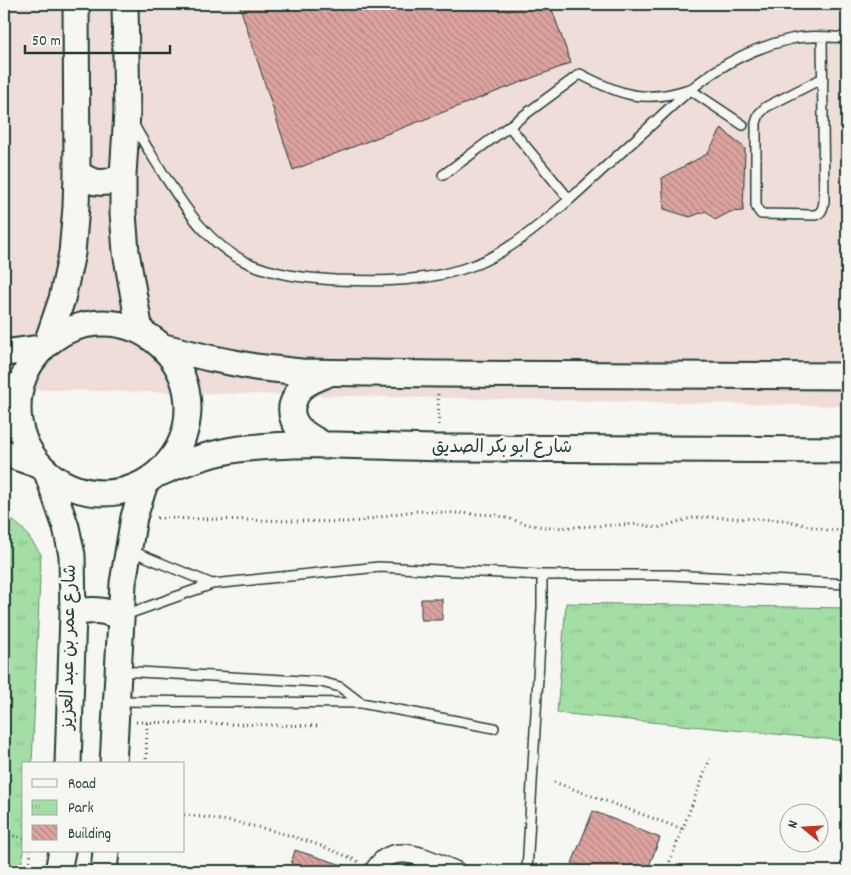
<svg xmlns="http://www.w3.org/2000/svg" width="851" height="875" viewBox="0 0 851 875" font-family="Dekko,'Playpen Sans Arabic',sans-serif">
<defs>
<pattern id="park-tufts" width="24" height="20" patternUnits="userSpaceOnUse" patternTransform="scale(1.25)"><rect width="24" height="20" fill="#a3dea4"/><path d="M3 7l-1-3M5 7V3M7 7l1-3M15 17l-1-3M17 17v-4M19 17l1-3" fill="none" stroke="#8cbf8e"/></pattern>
<pattern id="building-back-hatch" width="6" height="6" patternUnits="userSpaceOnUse" patternTransform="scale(1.25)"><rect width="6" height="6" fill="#dda39e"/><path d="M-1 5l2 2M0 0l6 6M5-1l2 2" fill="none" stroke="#b38682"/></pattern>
</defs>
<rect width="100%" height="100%" fill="#f6f6f2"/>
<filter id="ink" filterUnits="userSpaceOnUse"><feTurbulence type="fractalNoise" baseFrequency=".02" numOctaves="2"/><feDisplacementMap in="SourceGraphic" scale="10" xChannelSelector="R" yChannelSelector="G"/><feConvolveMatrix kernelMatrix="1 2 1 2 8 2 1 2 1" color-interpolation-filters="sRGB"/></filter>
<g filter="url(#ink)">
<path fill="#eeddd9" d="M4,4H847V406L4,389Z"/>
<path fill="url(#park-tufts)" stroke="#618e6c" d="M4,513L23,529L41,554L32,764H24V851L20,871H4Z
M566,603L847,608V741L557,713Z"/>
<path fill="url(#building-back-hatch)" stroke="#1f3d34" d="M239,4H550L571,63L293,170Z
M722,128L733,139L745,148L743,211L730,212L715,220L706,211L690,217L664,209L662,178L707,154Z
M421,599H442V620H421Z
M593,811L660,838L647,871H593L572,863Z
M295,850L349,867L347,871H276L277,867L289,871Z"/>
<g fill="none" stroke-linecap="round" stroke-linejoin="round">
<g stroke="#1f3d34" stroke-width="12">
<path id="lane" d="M822,37L824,202C823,208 822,213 815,215L761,214L758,210L756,205V123L759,114L766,107L823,78
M133,123C142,141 154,158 164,175C186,209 208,244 246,262C274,275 306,278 335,280C383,282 431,282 477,264C512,249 540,225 569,200C595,177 620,153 646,130C693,86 726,54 791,39C808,35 829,37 847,38
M509,126L569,199
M443,175L580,74C620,95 645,104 689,89L743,125
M129,550L212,584
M542,575H670L847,584
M122,616L212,584L379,567L542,575V607L527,871
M120,671L321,682L340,687L361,703
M118,701L361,703L494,728"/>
</g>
<g stroke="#1f3d34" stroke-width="21">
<path id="street" d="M374,871C392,837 431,861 456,871"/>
</g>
<g stroke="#1f3d34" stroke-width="29">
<path id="secondary" d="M125,4L127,112L123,175V213L126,252L140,331
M77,172C92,185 106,186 123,175
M18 408a85 85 0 1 1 170 0a85 85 0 1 1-170 0Z
M47,343L62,299L72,253L76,207L77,172L76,4
M164,347L209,358L255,367L301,372L437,374L847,376
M4,353L42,348
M326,446C310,437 289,428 292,406C294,400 296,393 301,388C308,381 319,378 329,373
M4,453L39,465
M160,473C185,462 211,453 239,449C310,440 383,448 454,448C585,449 716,450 847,450
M48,475L66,527L72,555L73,614L68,764
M73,614C91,608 104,610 121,617
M113,764L123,583L134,517L145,483
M58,871L62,851
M104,871L106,851"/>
</g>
<path stroke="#1f3d34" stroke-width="3" stroke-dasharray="1 4" stroke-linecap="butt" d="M438,394L439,428
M157,518L345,522L361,521L394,514L415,511L496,515L531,525L552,528L639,524L657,528L691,518L707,517L784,520L825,530H847
M136,722L321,726
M146,764L147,722
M554,782L682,829
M184,815C244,821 304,836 359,862
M4,833L24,839
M29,871L31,851
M666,871L710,759"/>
<use href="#lane" stroke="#f6f6f2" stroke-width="9"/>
<use href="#street" stroke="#f6f6f2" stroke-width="18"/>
<use href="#secondary" stroke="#f6f6f2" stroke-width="25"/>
</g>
</g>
<g text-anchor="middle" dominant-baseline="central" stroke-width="5" stroke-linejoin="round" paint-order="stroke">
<g font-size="18" fill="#1f3d34" stroke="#f6f6f2">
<text x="502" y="448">شارع ابو بكر الصديق</text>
<text transform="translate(70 647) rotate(-89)">شارع عمر بن عبد العزيز</text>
</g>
</g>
<rect width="851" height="875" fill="none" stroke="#f6f6f2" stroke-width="20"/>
<rect x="10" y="10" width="831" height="855" fill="none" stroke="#1f3d34" stroke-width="2" filter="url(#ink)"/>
<rect x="22" y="762" width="162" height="90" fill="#f6f6f2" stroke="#a0aca6"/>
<rect x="32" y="779" width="25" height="8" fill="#f6f6f2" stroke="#a0aca6"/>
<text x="68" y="788" font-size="15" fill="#1f3d34">Road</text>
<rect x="32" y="800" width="25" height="15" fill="url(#park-tufts)" stroke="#a0aca6"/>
<text x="68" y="812" font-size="15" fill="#1f3d34">Park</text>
<rect x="32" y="825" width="25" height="15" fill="url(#building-back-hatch)" stroke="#a0aca6"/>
<text x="68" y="838" font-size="15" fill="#1f3d34">Building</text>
<g transform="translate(804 828) rotate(288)"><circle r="24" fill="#f6f6f2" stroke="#a0aca6"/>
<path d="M0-4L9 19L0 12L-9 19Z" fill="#c8321e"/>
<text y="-8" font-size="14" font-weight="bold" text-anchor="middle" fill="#1f3d34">N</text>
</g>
<path d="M25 45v8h145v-8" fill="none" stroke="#1f3d34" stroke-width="2.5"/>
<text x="32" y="45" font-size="15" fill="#1f3d34" stroke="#f6f6f2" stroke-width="4" paint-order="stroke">50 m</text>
</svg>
